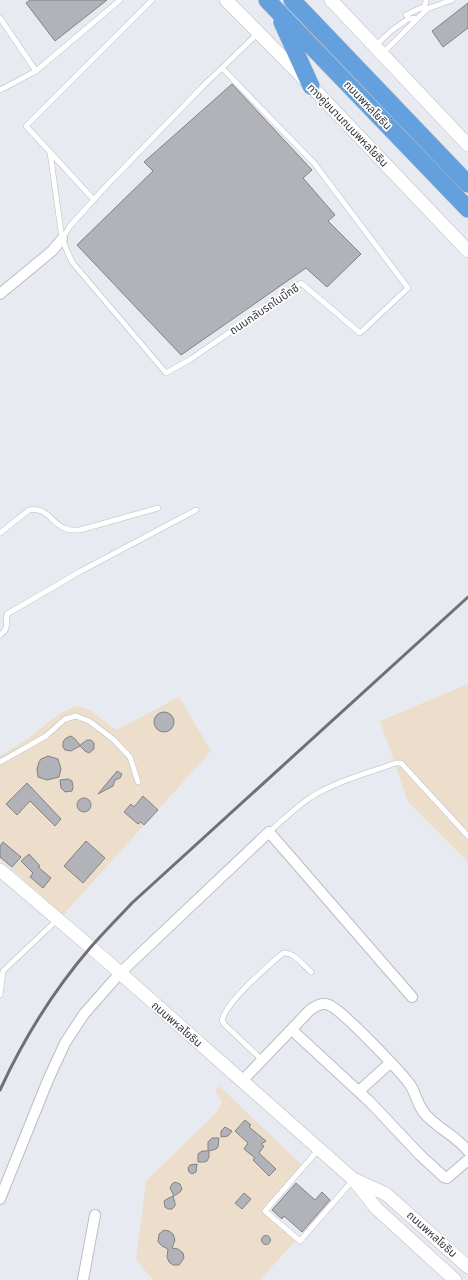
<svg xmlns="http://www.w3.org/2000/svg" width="468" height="1280" viewBox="0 0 468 1280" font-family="'Archivo Narrow','Noto Sans Thai',sans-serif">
<rect width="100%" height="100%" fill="#e7eaf0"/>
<path fill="#ecdecb" d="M468,684V862L408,802L380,721Z
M179,697L211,751L63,915L0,859V756L30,737L59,714L76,706L89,709L116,730Z
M219,1086L304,1167L266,1211L297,1239L260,1280H153L136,1260L146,1181L216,1113L222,1102L215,1090Z"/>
<path fill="#b1b3b9" stroke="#808287" d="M30,0H107L55,41L26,3Z
M468,3V28L443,47L432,31Z
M232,84L312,170L303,178L335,215L328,221L361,254L327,287L306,268L181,355L77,245L153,171L144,162Z
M154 722a10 10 0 1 1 20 0a10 10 0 1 1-20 0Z
M71,736L75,739L80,745L87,740H91L94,743V749L89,753L85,751L80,746L71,751L65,750L63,747V742L66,738Z
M48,756L58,759L61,769L59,777L47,780L38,777L37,769L39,762L41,759Z
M117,771L122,774L120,778L115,780L113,786L98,794Z
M68,779L72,781L73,787L72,791L65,792L61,788L60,780Z
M27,783L61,819L55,826L30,801L17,815L6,804Z
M143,796L158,810L144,825L141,822L138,824L124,812L131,804L134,807Z
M77 805a7 7 0 1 1 14 0a7 7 0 1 1-14 0Z
M86,841L105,858L83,883L64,866Z
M3,842L21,857L12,867L0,857V846Z
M29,854L40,866L38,867L51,878L43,888L30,877L33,873L21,861Z
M245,1120L251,1125L249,1127L266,1141L261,1144L264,1146L259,1153L276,1169L269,1176L253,1160L255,1158L244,1149L248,1143L235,1131Z
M225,1127L232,1131L228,1136L221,1137V1131Z
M212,1138H219L218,1147L216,1149L209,1151V1157L207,1161L204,1162H198V1154L202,1151H208V1142Z
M197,1164L196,1172L192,1174L189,1172L188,1168L190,1165Z
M175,1182L180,1184L182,1189L180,1192L174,1196L170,1188L172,1184Z
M296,1183L315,1200L322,1192L330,1200L302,1232L284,1216L282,1219L272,1210Z
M244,1193L251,1199L242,1209L235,1203Z
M173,1196L175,1203V1206L172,1209H168L165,1207L164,1201L167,1199Z
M164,1230L169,1231L173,1234L175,1240L172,1248L178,1249L183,1253L184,1258L179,1265H173L169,1262L167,1257L168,1249L162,1246L158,1242L159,1234Z
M261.5 1240a4.5 4.5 0 1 1 9 0a4.5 4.5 0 1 1-9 0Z"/>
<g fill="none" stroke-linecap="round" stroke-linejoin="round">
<g stroke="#bbbdc3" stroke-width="6">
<path id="lane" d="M152,0L26,126L50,152L62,239L72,262L166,373L191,359L301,283L360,333L408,288L314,163L222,68L258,33
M406,15L425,6L426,0
M0,18L36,71L120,0
M375,46L391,31L408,19L418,18
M382,54L427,9L452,0
M0,90L36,71
M50,152L94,200
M62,239L70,226L109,183L206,83L222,68
M0,533L29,510C48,507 49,521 64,528C69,531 74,530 80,530L158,508
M0,635C10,628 5,625 7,614L81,571L196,510
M0,762L46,736L65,719L76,716L89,721L113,739L130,757L138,782
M269,832C283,820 296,807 311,797C337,781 368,773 396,763H401L468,836
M0,995L3,971L57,920
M262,1060L224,1024L222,1020C228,1000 266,968 283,953C294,952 303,965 311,972
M319,1149L265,1211L300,1241L353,1180"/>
</g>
<g stroke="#bbbdc3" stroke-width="12">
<path id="street" d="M0,294L52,251L62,239
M292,1030L370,1102L420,1155L444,1177L447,1178L468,1160
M242,1081L310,1010C316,1006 322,1002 329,1005C341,1009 403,1074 411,1086C417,1097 419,1110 429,1118C441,1130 457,1137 468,1151
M359,1091L390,1063
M0,1199L48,1080L65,1043L84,1014L120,973L269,832L412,997
M83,1280L95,1215"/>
</g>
<g stroke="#bbbdc3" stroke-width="14">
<path id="secondary" d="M226,0L311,86L468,251
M331,0L468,145
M0,870L101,956L353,1179L376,1208L455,1280
M355,1180L386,1194L468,1267"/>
</g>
<g stroke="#c7c7c8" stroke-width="18">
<path id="highway" d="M267,0L468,209
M292,0L468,184
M282,22L311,86"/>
</g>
<use href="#lane" stroke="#fff" stroke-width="5"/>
<use href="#street" stroke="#fff" stroke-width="10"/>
<use href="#secondary" stroke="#fff" stroke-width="13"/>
<use href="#highway" stroke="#64a0dd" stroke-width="17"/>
<path stroke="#6e7073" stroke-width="3" d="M0,1090C23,1040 54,990 90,948C104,932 118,918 132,903L468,597"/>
</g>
<g text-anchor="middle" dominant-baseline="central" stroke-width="3.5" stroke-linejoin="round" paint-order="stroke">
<g font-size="11" fill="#363739" stroke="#fff">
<text transform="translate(368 105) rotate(46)">ถนนพหลโยธิน</text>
<text transform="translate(348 125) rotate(46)">ทางคู่ขนานถนนพหลโยธิน</text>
<text transform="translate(264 309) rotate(-34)">ถนนกลับรถในบิ๊กซี</text>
<text transform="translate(177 1024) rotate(41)">ถนนพหลโยธิน</text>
<text transform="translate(432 1234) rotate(42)">ถนนพหลโยธิน</text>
</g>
</g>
</svg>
